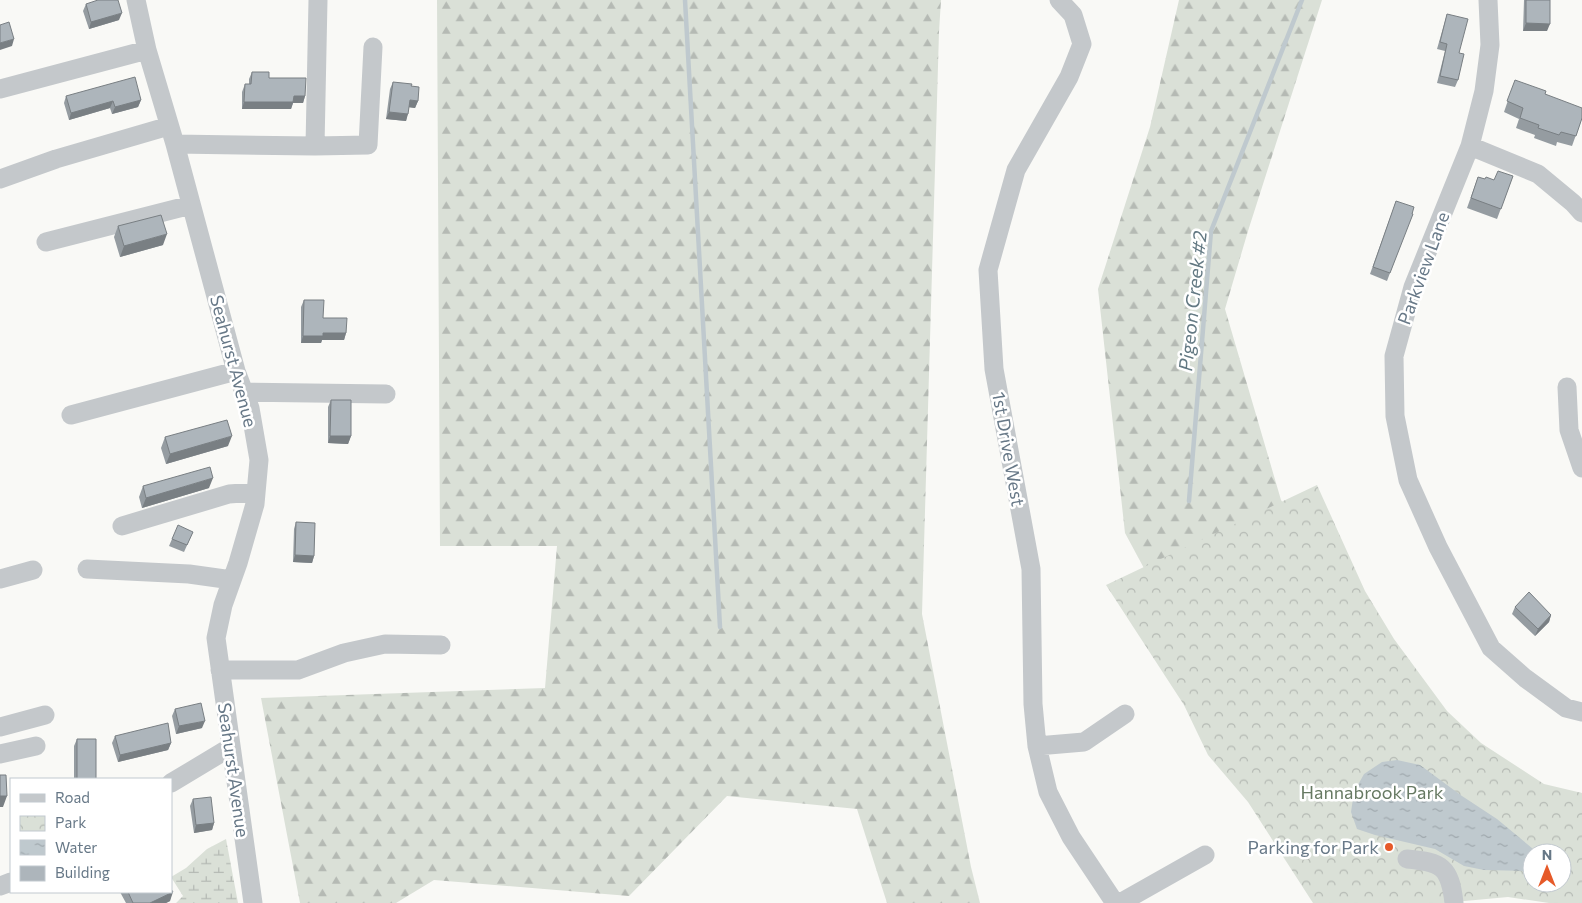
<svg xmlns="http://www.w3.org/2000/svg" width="1582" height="903" viewBox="0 0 1582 903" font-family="Commissioner,sans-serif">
<defs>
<pattern id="forest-firs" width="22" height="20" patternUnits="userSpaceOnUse" patternTransform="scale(1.25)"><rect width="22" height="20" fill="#dae0d7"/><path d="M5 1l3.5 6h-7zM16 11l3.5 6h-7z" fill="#b5bab4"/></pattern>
<pattern id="wetland-marsh" width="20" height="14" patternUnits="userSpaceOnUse" patternTransform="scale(1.25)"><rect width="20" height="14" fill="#dae0d7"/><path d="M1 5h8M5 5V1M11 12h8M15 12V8" fill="none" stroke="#b5bab4"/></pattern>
<pattern id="park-crowns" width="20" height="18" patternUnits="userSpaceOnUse" patternTransform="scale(1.25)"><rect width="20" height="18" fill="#dae0d7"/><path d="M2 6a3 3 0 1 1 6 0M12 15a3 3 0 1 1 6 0" fill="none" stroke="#b5bab4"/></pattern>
<pattern id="water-ripples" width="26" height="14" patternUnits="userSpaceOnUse" patternTransform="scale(1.25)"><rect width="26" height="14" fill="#bfc9ce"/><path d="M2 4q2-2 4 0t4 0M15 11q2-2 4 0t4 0" fill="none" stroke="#9fa8ad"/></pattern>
</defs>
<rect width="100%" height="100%" fill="#f9f9f6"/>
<path fill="url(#forest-firs)" d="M437,0H941L939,32L922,614L971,867L980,903H887L857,809L727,796L629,896L434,880L396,903H300L261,698L545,688L557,546H440Z
M1179,0H1322L1248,231L1225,309L1281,500L1424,724L1235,737L1125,533L1098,289L1150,127Z"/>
<path fill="url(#wetland-marsh)" d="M226,839L238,903H176L183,896L171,877L186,868L207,849Z"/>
<path fill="url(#park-crowns)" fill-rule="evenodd" d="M1317,485L1365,591L1394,639L1447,711L1481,743L1544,784L1582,793V903H1549L1508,897L1443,903H1313L1248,802L1208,755L1184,705L1106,585ZM1532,853H1562V883H1532Z"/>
<path fill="url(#water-ripples)" d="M1397,760L1420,765L1462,796L1497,819L1538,853H1532V871L1484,870L1464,866L1435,849L1375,835L1357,829L1351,812L1354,792L1364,774L1382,762Z"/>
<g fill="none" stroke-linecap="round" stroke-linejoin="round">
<path stroke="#bfc9ce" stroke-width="4.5" d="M685,0L720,627
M1189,501L1211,231L1302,0"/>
<path stroke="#c4c8cb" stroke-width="19" d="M136,0L147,50L175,144L236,371L250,408L259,460L255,504L238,563L223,605L216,638L253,903
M1059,0L1073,15L1082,44L1069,77L1016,170L988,270L994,369L1031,569L1033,704L1037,746L1048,792L1071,837L1115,903
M1488,0L1490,45L1484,91L1470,146L1413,287L1394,356L1395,416L1408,480L1438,547L1491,648L1525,678L1566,708L1582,712
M0,89L147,50
M175,144L315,146L368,145L373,47
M315,146L318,0
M1470,146L1538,174L1573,203L1582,213
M0,179L56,159L169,126
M46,242L191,205
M1567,387L1569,430L1582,468
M244,392L386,394
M71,415L236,371
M122,526L229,494L256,492
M87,569L189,574L232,580
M0,579L33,570
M220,670H298L344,653L385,644L441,645
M0,727L45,715
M1037,746L1084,742L1125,714
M0,754L36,746
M171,783L231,747
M1407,859C1442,862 1450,867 1454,903
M0,886L11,882
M1120,903L1205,855"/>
</g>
<path fill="#959ca1" d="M1524,0H1550L1547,31H1523Z
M86,4L119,20L89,29L83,11Z
M1447,14L1459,53L1458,80L1455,87L1437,83L1445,51L1437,49Z
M252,72L269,78L305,96L303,103H293L291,109H242V92L245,84H249V79Z
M1515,80L1545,94L1582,118L1572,146L1557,142L1556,146L1534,138L1535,135L1516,128L1519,119L1504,112Z
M393,82L418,101L415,108L409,107L406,121L386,119L390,89Z
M66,96L141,100L138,107L112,114L110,108L69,120L64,103Z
M1513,176L1497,219L1467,208L1478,177L1485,179L1494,180Z
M1396,201L1412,214L1387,281L1370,274Z
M118,226L163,245L120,257L114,237Z
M304,300L323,318L346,333L344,340H322L321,343H301V307Z
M331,400L351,436L348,444L328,443V407Z
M165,437L228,446L166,464L161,448Z
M143,486L209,488L142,508L139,497Z
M296,522L314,556L312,563L293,562L294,529Z
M193,532L184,552L169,546L172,539Z
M1515,607L1551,615L1549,622L1535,636L1512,614Z
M175,709L202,728L176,734L172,716Z
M115,736L171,743L168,750L118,762L112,743Z
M77,739L96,775V779H74V746Z
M193,799L214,823L212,830L194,833L190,806Z
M120,892H171L170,901L166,903H126Z"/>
<path fill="#797f83" d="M122,13L119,20L89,29L91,22Z
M1526,23L1550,24L1547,31H1523Z
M14,39L12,46L0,50V43Z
M294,96H305L303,103H293L291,109H242L244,102Z
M141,100L138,107L112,114L115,107Z
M410,100L418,101L415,108L407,107Z
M113,101L110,108L69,120L71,113Z
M389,112L408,114L406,121L386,119Z
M167,234L163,245L120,257L124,246Z
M323,333H346L344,340H322L321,343H301L303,336Z
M232,436L228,446L166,464L170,454Z
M330,436H351L348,444L328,443Z
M213,478L209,488L142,508L146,498Z
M295,555L314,556L312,563L293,562Z
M1551,615L1549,622L1535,636L1538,629Z
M205,721L202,728L176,734L179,726Z
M171,743L168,750L118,762L120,755Z
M0,796H7L3,807H0Z
M214,823L212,830L194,833L196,825Z
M173,892L170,901L166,903H150Z"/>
<path fill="#adb5bb" stroke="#797f83" d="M98,0H118L122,13L91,22L86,4Z
M1526,0H1550V24L1526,23Z
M1447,14L1468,19L1459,53L1464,54L1458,80L1440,76L1447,44L1440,42Z
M9,22L14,39L0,43V25Z
M252,72H269V78H306L305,96H294L293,102H244L245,84H251Z
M135,77L141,100L115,107L113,101L71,113L66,96Z
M1515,80L1546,91L1545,94L1582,108V118L1576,136L1561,132L1559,135L1538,128L1539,125L1520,118L1523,108L1507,101Z
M393,82L412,84L411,86L419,87L418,101L410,100L408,114L389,112Z
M1498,171L1513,176L1501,209L1471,198L1478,177L1485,179L1486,177L1494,180Z
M1396,201L1414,207L1412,214H1413L1390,273L1373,267Z
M161,215L167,234L124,246L118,226Z
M304,300H324L323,318H347L346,333H323V336H303Z
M331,400H351V436H330Z
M227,420L232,436L170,454L165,437Z
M210,467L213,478L146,498L143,486Z
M296,522L315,523L314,556L295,555Z
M178,525L193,532L187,545L172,539Z
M1529,592L1551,615L1538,629L1515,607Z
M201,703L205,721L179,726L175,709Z
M168,723L171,743L120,755L115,736Z
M77,739H96V779H77Z
M0,775H6L7,796H0Z
M211,797L214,823L196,825L193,799Z
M171,889L173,892L150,903H133L128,892H171Z"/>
<circle fill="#e65a29" stroke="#fff" stroke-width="2" cx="1389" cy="847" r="5"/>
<g text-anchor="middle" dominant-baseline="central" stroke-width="5" stroke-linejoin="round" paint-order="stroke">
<g font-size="18" fill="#677887" stroke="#fff">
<text transform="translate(1423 268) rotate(-70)">Parkview Lane</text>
<text transform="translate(234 361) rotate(75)">Seahurst Avenue</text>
<text transform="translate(1009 449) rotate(80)">1st Drive West</text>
<text transform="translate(234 770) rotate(82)">Seahurst Avenue</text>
</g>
<g font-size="18" fill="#667962" stroke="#fff">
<text x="1372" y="792">Hannabrook Park</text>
</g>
<g font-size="18" fill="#677887" stroke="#fff" text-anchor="end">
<text x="1379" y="847">Parking for Park</text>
</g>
<g font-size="19" font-style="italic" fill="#637983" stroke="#fff">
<text transform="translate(1192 301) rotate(-84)">Pigeon Creek #2</text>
</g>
</g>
<rect x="10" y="778" width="162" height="115" fill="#ffffff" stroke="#c2c9cf"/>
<rect x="20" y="794" width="25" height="8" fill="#c4c8cb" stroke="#c2c9cf"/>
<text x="55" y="803" font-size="15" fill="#677887">Road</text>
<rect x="20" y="816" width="25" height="15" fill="url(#park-crowns)" stroke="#c2c9cf"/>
<text x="55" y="828" font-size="15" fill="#677887">Park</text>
<rect x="20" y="840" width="25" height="15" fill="url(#water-ripples)" stroke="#c2c9cf"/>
<text x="55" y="853" font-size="15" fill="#677887">Water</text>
<rect x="20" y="866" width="25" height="15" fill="#adb5bb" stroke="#c2c9cf"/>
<text x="55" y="878" font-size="15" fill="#677887">Building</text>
<g transform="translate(1547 868)"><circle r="24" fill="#ffffff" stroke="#c2c9cf"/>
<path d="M0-4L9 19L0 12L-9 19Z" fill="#e65a29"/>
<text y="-8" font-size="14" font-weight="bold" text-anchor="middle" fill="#677887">N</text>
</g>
</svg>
